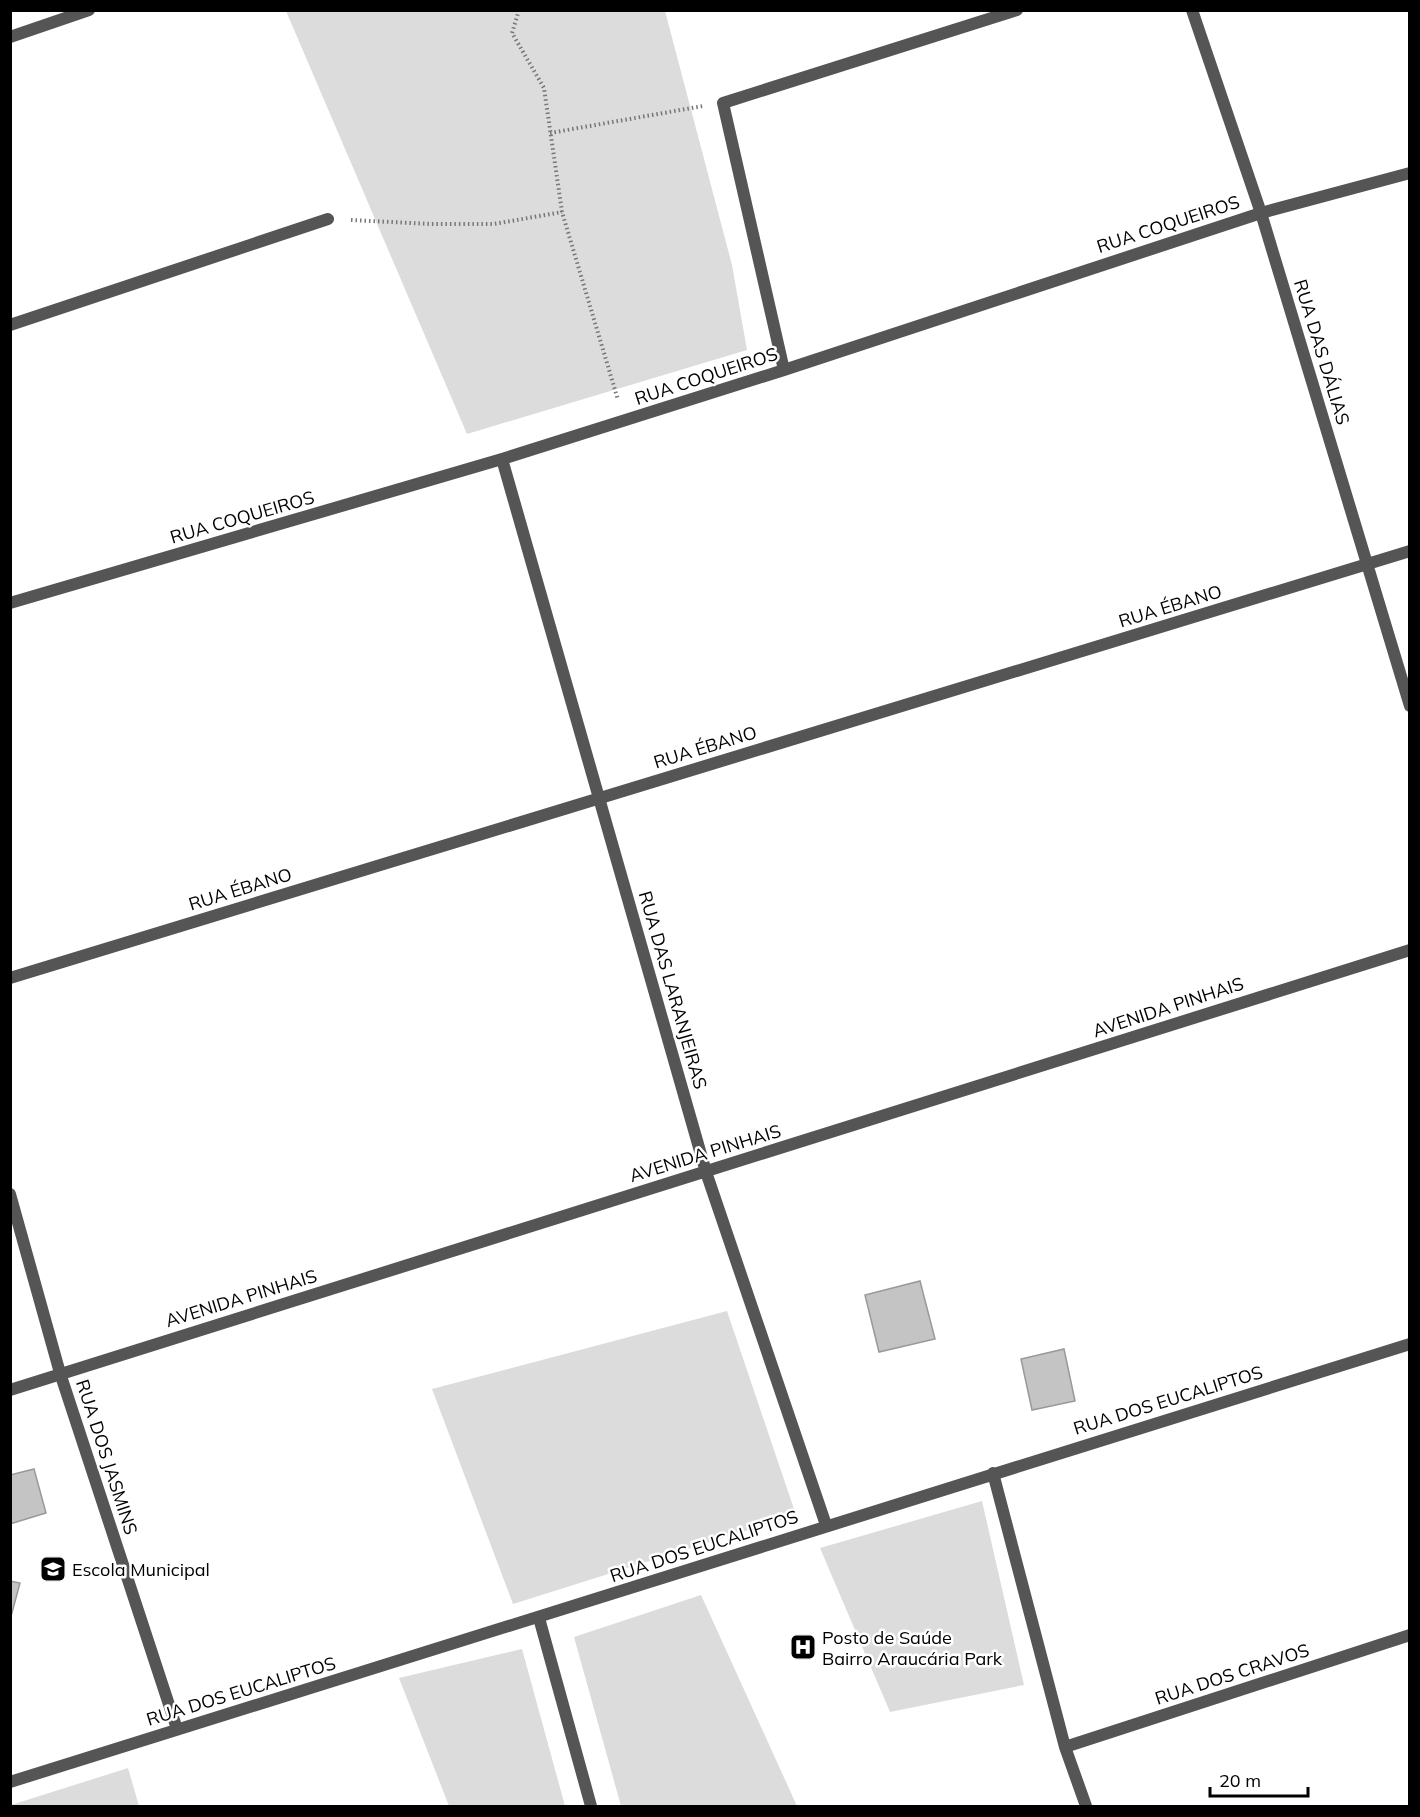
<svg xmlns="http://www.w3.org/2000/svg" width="1420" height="1817" viewBox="0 0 1420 1817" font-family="Mulish,sans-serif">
<rect width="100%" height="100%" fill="#fff"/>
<path fill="#dcdcdc" d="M286,11H665L732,265L747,350L467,434Z
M727,1311L796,1515L513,1604L432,1389Z
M982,1501L1024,1685L890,1712L820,1548Z
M701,1595L797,1806H621L574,1637Z
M522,1649L565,1806H449L399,1678Z
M128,1768L139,1806H11V1805Z"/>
<path fill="#c4c4c4" stroke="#999" stroke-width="1.5" d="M920,1281L935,1339L879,1352L865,1295Z
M1064,1349L1075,1401L1032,1410L1021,1359Z
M34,1469L46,1513L10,1524V1475Z
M10,1581L20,1583L10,1620Z"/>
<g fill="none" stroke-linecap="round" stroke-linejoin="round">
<path stroke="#777" stroke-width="4" stroke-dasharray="1.5 3" stroke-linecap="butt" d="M519,10L512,33L544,88L562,212L618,400
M550,133L703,106
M351,220L431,224H494L562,212"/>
<path stroke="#555" stroke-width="12" d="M1192,10L1261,213L1410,706
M10,37L89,10
M10,325L328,219
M784,370L723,103L1017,10
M502,459L706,1172L826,1525
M10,603L502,459L784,370L1261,213L1410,173
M10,978L1410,551
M10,1194L60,1373L177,1729
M10,1390L1410,950
M993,1473L1065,1747L1086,1806
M539,1618L591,1806
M1065,1747L1410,1635
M10,1782L1410,1344"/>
</g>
<defs>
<g id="school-square" transform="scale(1.35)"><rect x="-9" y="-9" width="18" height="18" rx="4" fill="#000" stroke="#fff"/><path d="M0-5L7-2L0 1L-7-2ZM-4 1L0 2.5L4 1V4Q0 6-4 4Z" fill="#fff"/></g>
<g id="hospital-square" transform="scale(1.35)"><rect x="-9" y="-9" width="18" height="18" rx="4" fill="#000" stroke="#fff"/><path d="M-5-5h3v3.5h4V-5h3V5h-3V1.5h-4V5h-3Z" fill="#fff"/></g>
</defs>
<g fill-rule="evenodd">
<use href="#school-square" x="53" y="1569"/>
<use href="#hospital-square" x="803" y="1647"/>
</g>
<g text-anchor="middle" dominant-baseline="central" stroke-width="5" stroke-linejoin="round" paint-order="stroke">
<g font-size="18" fill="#000" stroke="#fff">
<text transform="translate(1168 224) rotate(-18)">RUA COQUEIROS</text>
<text transform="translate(1322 352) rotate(73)">RUA DAS DÁLIAS</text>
<text transform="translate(706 376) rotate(-18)">RUA COQUEIROS</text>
<text transform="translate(242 517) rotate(-16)">RUA COQUEIROS</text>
<text transform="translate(1170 606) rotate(-17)">RUA ÉBANO</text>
<text transform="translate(705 747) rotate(-17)">RUA ÉBANO</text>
<text transform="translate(240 889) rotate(-17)">RUA ÉBANO</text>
<text transform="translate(673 990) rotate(74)">RUA DAS LARANJEIRAS</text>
<text transform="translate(1168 1007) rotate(-18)">AVENIDA PINHAIS</text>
<text transform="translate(705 1153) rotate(-17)">AVENIDA PINHAIS</text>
<text transform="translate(241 1298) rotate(-17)">AVENIDA PINHAIS</text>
<text transform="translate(1168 1400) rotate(-17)">RUA DOS EUCALIPTOS</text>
<text transform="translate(107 1457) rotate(72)">RUA DOS JASMINS</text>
<text transform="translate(704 1546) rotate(-18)">RUA DOS EUCALIPTOS</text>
<text transform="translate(1232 1674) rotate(-18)">RUA DOS CRAVOS</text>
<text transform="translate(241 1691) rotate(-17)">RUA DOS EUCALIPTOS</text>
</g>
<g font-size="18" fill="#000" stroke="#fff" text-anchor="start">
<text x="72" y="1569">Escola Municipal</text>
<text x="822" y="1637">Posto de Saúde<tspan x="822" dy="21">Bairro Araucária Park</tspan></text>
</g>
</g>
<rect width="1420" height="1817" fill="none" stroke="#000000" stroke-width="24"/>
<path d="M1210 1787v9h98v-9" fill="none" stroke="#000000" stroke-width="3"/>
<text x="1219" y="1787" font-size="18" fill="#000000" stroke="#ffffff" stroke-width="4.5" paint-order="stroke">20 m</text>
</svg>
